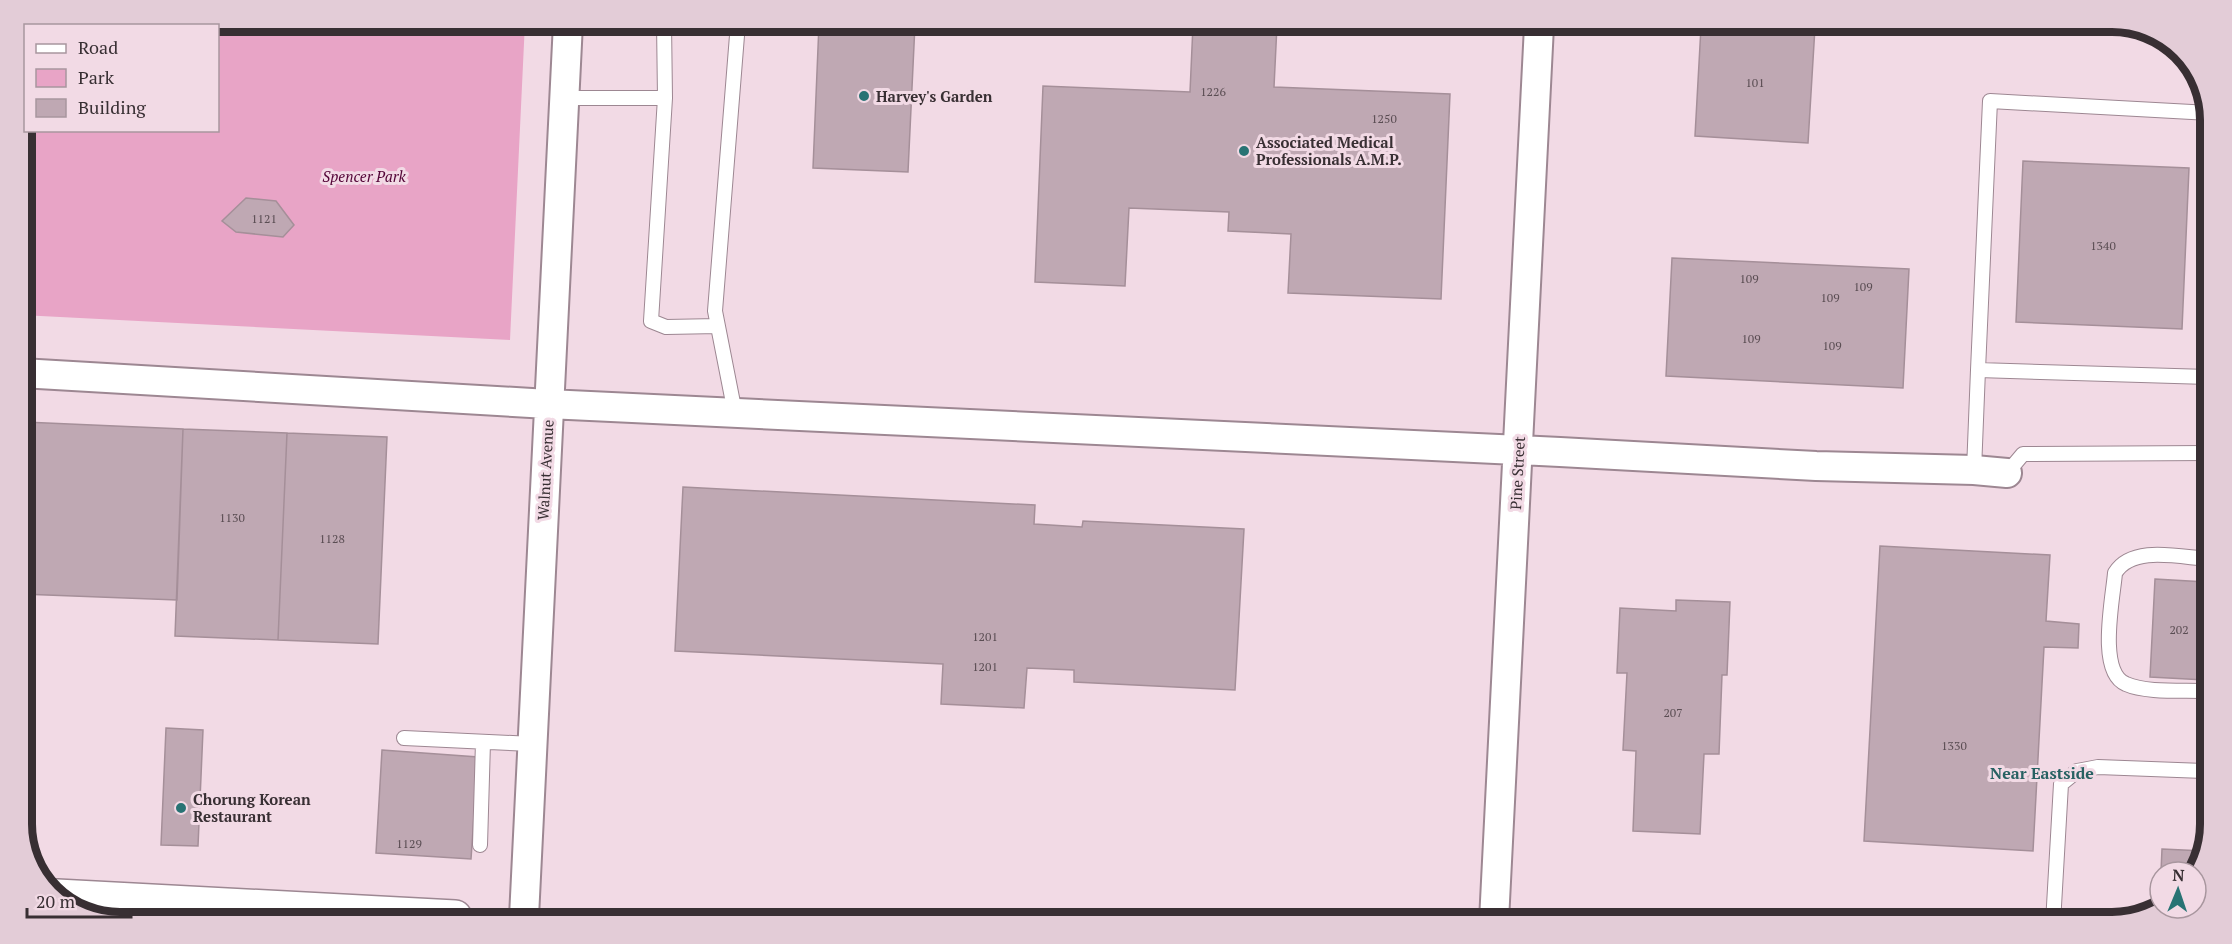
<svg xmlns="http://www.w3.org/2000/svg" width="2232" height="944" viewBox="0 0 2232 944" font-family="'PT Serif',serif">
<rect width="100%" height="100%" fill="#f2dae5"/>
<path fill="#e8a4c6" d="M120,21L525,22L510,340L21,315V114L25,104L26,130H218V26L109,25Z"/>
<path fill="#bfa8b3" stroke="#a58f99" stroke-width="1.5" d="M819,24H915L908,172L813,168Z
M1193,25H1277L1274,87L1450,94L1441,299L1288,293L1291,234L1228,231L1229,212L1129,208L1125,286L1035,282L1043,86L1190,92Z
M1701,27H1815L1808,143L1695,136Z
M2023,161L2189,168L2182,329L2016,322Z
M246,198L276,201L294,225L283,237L236,232L222,221Z
M1672,258L1909,269L1903,388L1666,376Z
M24,422L183,429L177,600L21,594V489Z
M183,429L287,433L278,640L175,636Z
M287,433L387,437L378,644L278,640Z
M683,487L1035,505L1034,524L1082,527L1083,521L1244,529L1235,690L1074,682V670L1027,668L1024,708L941,704L943,664L675,651Z
M1880,546L2050,555L2046,621L2079,624L2078,648L2044,647L2033,851L1864,841Z
M2155,579L2206,582L2205,680L2150,677Z
M1676,600L1730,602L1727,675H1722L1719,754H1704L1700,834L1633,831L1636,751L1623,750L1627,673H1617L1620,608L1676,611Z
M166,728L203,730L198,846L161,845Z
M382,750L478,757L471,859L376,853Z
M2162,849L2204,851V862L2195,872H2161Z"/>
<g fill="none" stroke-linecap="round" stroke-linejoin="round">
<g stroke="#9d8792" stroke-width="16">
<path id="lane" d="M564,98H665L664,23
M665,98L651,321L666,327L718,326
M1978,370L1990,101L2210,113
M735,413L715,311L738,23
M1974,470L1978,370L2208,377
M2007,473L2023,454L2208,453
M2205,691C2183,690 2146,693 2126,684C2097,672 2113,598 2115,573C2132,545 2179,557 2207,559
M404,738L532,744
M480,845L483,742
M2053,923L2061,784L2077,771L2098,767L2204,771
M2092,923V921L2115,922"/>
</g>
<g stroke="#9d8792" stroke-width="32">
<path id="street" d="M21,373L548,404L1560,452L1816,466L1974,470L2007,473
M524,917L568,23
M1494,921L1539,26"/>
</g>
<g stroke="#9d8792" stroke-width="36">
<path id="secondary" d="M57,896L455,917"/>
</g>
<use href="#lane" stroke="#fff" stroke-width="14"/>
<use href="#street" stroke="#fff" stroke-width="28"/>
<use href="#secondary" stroke="#fff" stroke-width="33"/>
</g>
<g fill="#287374" stroke="#f2dae5" stroke-width="2">
<circle cx="864" cy="96" r="6"/>
<circle cx="1244" cy="151" r="6"/>
<circle cx="181" cy="808" r="6"/>
</g>
<g text-anchor="middle" dominant-baseline="central" stroke-width="6" stroke-linejoin="round" paint-order="stroke">
<g font-size="12" fill="#5a4d53">
<text x="1755" y="82">101</text>
<text x="1213" y="91">1226</text>
<text x="1384" y="118">1250</text>
<text x="264" y="218">1121</text>
<text x="2103" y="245">1340</text>
<text x="1749" y="278">109</text>
<text x="1863" y="286">109</text>
<text x="1830" y="297">109</text>
<text x="1751" y="338">109</text>
<text x="1832" y="345">109</text>
<text x="232" y="517">1130</text>
<text x="332" y="538">1128</text>
<text x="2179" y="629">202</text>
<text x="985" y="636">1201</text>
<text x="985" y="666">1201</text>
<text x="1673" y="712">207</text>
<text x="1954" y="745">1330</text>
<text x="409" y="843">1129</text>
</g>
<g font-size="15" font-weight="bold" fill="#382f33" stroke="#f2dae5" text-anchor="start">
<text x="876" y="96">Harvey's Garden</text>
<text x="1256" y="142">Associated Medical<tspan x="1256" dy="17">Professionals A.M.P.</tspan></text>
<text x="193" y="799">Chorung Korean<tspan x="193" dy="17">Restaurant</tspan></text>
</g>
<g font-size="15" font-style="italic" fill="#530437" stroke="#f2dae5">
<text x="364" y="176">Spencer Park</text>
</g>
<g font-size="15" fill="#382f33" stroke="#f2dae5">
<text transform="translate(545 470) rotate(-87)">Walnut Avenue</text>
<text transform="translate(1517 473) rotate(-87)">Pine Street</text>
</g>
<g font-size="16" font-weight="bold" fill="#276162" stroke="#f2dae5">
<text x="2042" y="773">Near Eastside</text>
</g>
</g>
<path d="M0 0H2232V944H0ZM120 32H2112A88 88 0 0 1 2200 120V824A88 88 0 0 1 2112 912H120A88 88 0 0 1 32 824V120A88 88 0 0 1 120 32Z" fill="#e3ccd7" fill-rule="evenodd"/>
<path fill="none" stroke="#382f33" stroke-width="8" d="M120 32H2112A88 88 0 0 1 2200 120V824A88 88 0 0 1 2112 912H120A88 88 0 0 1 32 824V120A88 88 0 0 1 120 32Z"/>
<rect x="24" y="24" width="195" height="108" fill="#f2dae5" stroke="#a8969e" stroke-width="1.5"/>
<rect x="36" y="44" width="30" height="9" fill="#ffffff" stroke="#a8969e" stroke-width="1.5"/>
<text x="78" y="54" font-size="18" fill="#382f33">Road</text>
<rect x="36" y="69" width="30" height="18" fill="#e8a4c6" stroke="#a8969e" stroke-width="1.5"/>
<text x="78" y="84" font-size="18" fill="#382f33">Park</text>
<rect x="36" y="99" width="30" height="18" fill="#bfa8b3" stroke="#a8969e" stroke-width="1.5"/>
<text x="78" y="114" font-size="18" fill="#382f33">Building</text>
<g transform="translate(2178 890) rotate(2)"><circle r="28" fill="#f2dae5" stroke="#a8969e" stroke-width="1.5"/>
<path d="M0-4.5L10 22L0 15L-10 22Z" fill="#287374"/>
<text y="-9" font-size="16" font-weight="bold" text-anchor="middle" fill="#382f33">N</text>
</g>
<path d="M27 908v9h104v-9" fill="none" stroke="#382f33" stroke-width="3"/>
<text x="36" y="908" font-size="18" fill="#382f33" stroke="#f2dae5" stroke-width="4.5" paint-order="stroke">20 m</text>
</svg>
